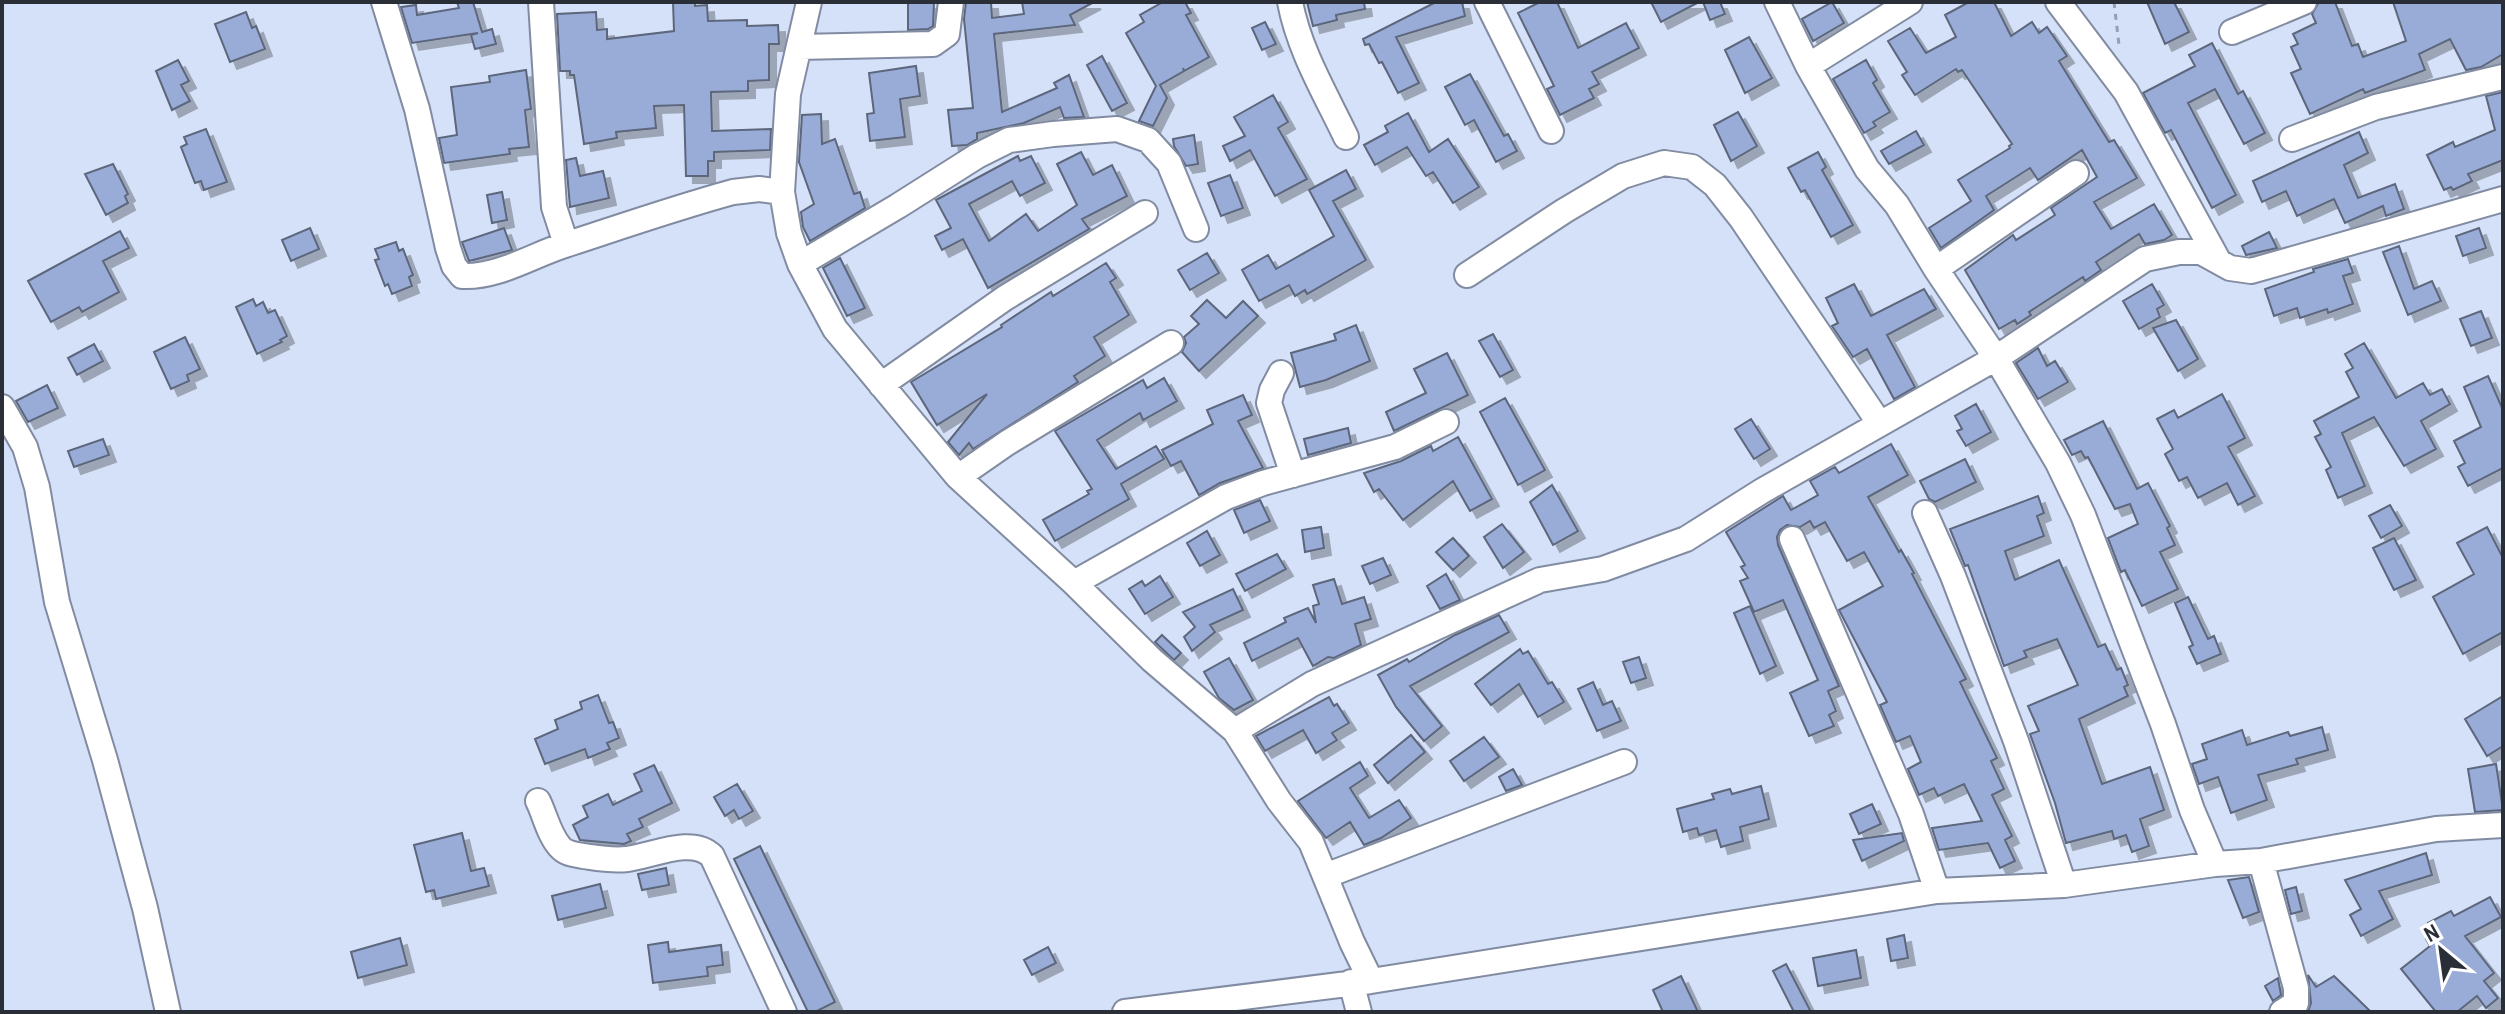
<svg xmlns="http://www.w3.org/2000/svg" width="2505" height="1014" viewBox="0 0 2505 1014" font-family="'Archivo Narrow',sans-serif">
<defs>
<filter id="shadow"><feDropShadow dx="7" dy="7" stdDeviation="0" flood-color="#0004"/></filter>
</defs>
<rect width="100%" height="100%" fill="#d5e1f8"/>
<path fill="#99acd7" stroke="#5c667b" stroke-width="2" filter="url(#shadow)" d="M457,2H473L482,32L492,29L496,44L475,49L471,35L478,33L412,43L401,7L416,5L417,15L459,8Z
M673,2H695V6L707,5L708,21L747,20V26L778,25L779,44H769V80L748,81V91L711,92L712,131L771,129L770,150L714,152V161H708V176H686L684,105L654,106L656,128L616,132L617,138L584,144L574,75H570V71H560L557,14L596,12L597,30L607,29V39L674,31Z
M908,2H934L933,26L928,29L908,30Z
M966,2H991L992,18L1024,14L1022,2H1094L1070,15L1075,25L994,34L1002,112L1057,88L1054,83L1069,75L1084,117L1064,118L1060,107L1024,123L977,133V139L967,145L952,146L948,110L973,108L964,19Z
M1163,2H1185L1191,13L1186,15L1209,57L1184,71L1183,68L1184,71L1160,85L1167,98L1153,126L1139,121L1156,86L1126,33L1144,22L1140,15Z
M1307,2H1364L1365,9L1336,15L1337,20L1313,26Z
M1436,2H1462L1465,16L1396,37L1419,83L1398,93L1382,62L1379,63L1369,44L1365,45L1363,39Z
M1540,2H1557L1578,48L1626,23L1639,48L1592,72L1599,84L1589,89L1594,98L1560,115L1547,89L1554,86L1518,13Z
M1651,2H1699L1661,22Z
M1703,2H1720L1725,14L1710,20Z
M1832,2L1844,23L1813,41L1802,19Z
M1969,2H1994L2011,36L2032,22L2039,33L2047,27L2067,56L2059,61L2109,142L2114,140L2137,178L2094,202L2111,229L2154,204L2172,235L2164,240L2145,244L2139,234L2096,262L2101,270L2085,281L2083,277L2029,312L2031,315L2017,324L2015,320L1999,329L1965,270L2013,235L2016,240L2055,215L2051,208L2097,177L2082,150L2038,180L2030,168L1986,196L1994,210L1941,248L1929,228L1971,201L1958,180L2010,148L2009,146L2012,144L1962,70L1958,72L1956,69L1915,95L1902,75L1907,72L1888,41L1910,28L1926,53L1956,37L1945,15Z
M2147,2H2174L2189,32L2165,44Z
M2319,2H2335L2352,46L2358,44L2363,57L2406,41L2393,2H2503V54L2481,67L2466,70L2450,39L2419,54L2425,70L2365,93L2363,89L2310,114L2291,73L2301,69L2291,47L2298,44L2293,34L2316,23L2312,14Z
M246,12L252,28L256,26L265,49L230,62L215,24Z
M1265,22L1276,44L1262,50L1252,28Z
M1749,37L1772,78L1745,93L1725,50Z
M2212,43L2238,94L2243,91L2265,133L2244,144L2215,89L2188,103L2236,195L2212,208L2171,130L2165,133L2143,93L2195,66L2189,55Z
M1102,56L1127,103L1112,111L1087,65Z
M178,60L189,81L181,85L190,101L172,110L156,71Z
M1866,60L1877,80L1873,83L1890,112L1873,122L1876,126L1864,133L1833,79Z
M916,66L920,96L900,99L905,137L870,141L867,114L874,113L869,73Z
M526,70L531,109L525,110L529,147L509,149L510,154L444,163L439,138L457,135L451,87L490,82L489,76Z
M1470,74L1504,136L1508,134L1517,151L1496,162L1474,120L1465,125L1445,87Z
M2503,92V160L2468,174L2472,181L2453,190L2451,187L2444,190L2427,155L2453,142L2455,147L2495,130L2486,96Z
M1273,95L1288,122L1278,128L1307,179L1275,196L1250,150L1230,161L1223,146L1245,136L1234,117Z
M1738,112L1757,146L1731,161L1714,125Z
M1408,113L1429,152L1448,139L1479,187L1453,203L1433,172L1426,176L1407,147L1375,165L1364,145L1388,132L1385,126Z
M821,114L822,144L835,139L854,194L860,192L865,208L810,241L803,227L801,212L814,204L799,162L802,115Z
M206,129L227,182L204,190L201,181L195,183L181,147L187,144L184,137Z
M1916,131L1924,145L1889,164L1881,151Z
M2359,132L2368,153L2344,165L2358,198L2395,184L2404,209L2386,216L2383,206L2345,223L2334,199L2297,216L2286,191L2262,202L2253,181Z
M1194,135L1198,164L1186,166L1174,146L1173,139Z
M1081,152L1093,175L1112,165L1127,196L1082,219L1089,229L988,288L963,239L942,250L935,236L951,228L936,200L1018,156L1020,161L1031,156L1045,183L1020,196L1012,181L969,204L989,241L1026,214L1038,231L1077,205L1057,164Z
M1818,152L1826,167L1822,170L1853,225L1831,237L1805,190L1801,192L1788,168Z
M576,158L580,176L603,171L609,198L570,207L566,160Z
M113,164L128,194L125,196L128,203L106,215L85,174Z
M1346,170L1356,189L1333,201L1366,260L1307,294L1305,290L1295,296L1289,285L1259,301L1242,270L1268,255L1276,269L1334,236L1309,190Z
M1230,175L1243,208L1221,216L1208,183Z
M502,192L507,220L492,223L487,195Z
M310,228L319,249L291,261L282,240Z
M504,228L512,250L469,261L462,242Z
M2479,228L2486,248L2463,256L2456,236Z
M120,231L129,248L103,261L119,292L82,312L79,307L51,322L28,281Z
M2269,232L2277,248L2246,255L2242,246Z
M396,242L399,251L403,249L413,275L409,277L412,286L392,294L388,284L385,286L375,260L379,259L375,249Z
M2399,246L2414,289L2432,281L2441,301L2408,315L2383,252Z
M1207,253L1219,273L1190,290L1178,270Z
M840,258L865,308L847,316L823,268Z
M2348,259L2353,273L2343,276L2353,304L2328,313L2327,309L2300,318L2297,308L2274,316L2265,289L2314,272L2313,269Z
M1106,263L1116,278L1110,282L1129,315L1094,337L1105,356L1074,376L1078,382L973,449L969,443L959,455L948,442L987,394L937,425L911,382L1002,327L1001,325L1051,292L1053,296Z
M1854,284L1871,316L1924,289L1936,309L1887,335L1915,387L1894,399L1867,349L1853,357L1832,326L1838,323L1826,298Z
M2152,284L2164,305L2157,309L2160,317L2139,329L2123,301Z
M253,299L256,306L263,302L268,313L275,310L287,336L280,340L282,342L257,354L236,307Z
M1207,300L1226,318L1243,301L1258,316L1199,371L1182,352L1186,343L1184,337L1199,324L1191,316Z
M2481,311L2492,338L2471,346L2460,319Z
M2176,320L2198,359L2178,371L2153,328Z
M1356,325L1370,361L1326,380L1300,387L1291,353L1336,340L1334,334Z
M1493,334L1513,370L1500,377L1479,341Z
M185,337L200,369L187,375L189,381L171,389L154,352Z
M2364,343L2396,398L2423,383L2430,395L2442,389L2450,404L2421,421L2436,449L2404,466L2374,417L2342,433L2365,486L2338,498L2326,470L2331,467L2315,437L2321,434L2314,421L2359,397L2346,372L2353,368L2345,354Z
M94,344L103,361L77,375L68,358Z
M2038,348L2047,366L2055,361L2068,382L2038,399L2016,363Z
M1447,353L1468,395L1394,431L1386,412L1426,393L1414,369Z
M2488,376L2503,410V468L2468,486L2458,467L2465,463L2454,441L2481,427L2464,387Z
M1164,378L1177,401L1143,420L1140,413L1097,440L1116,469L1156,446L1164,459L1121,484L1129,499L1055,541L1043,520L1089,494L1087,491L1092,489L1055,431L1143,380L1147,388Z
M47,385L58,408L28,422L16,401Z
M2222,394L2245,438L2228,447L2255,496L2238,505L2227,483L2198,498L2187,477L2179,481L2165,454L2173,449L2157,419L2174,410L2178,418Z
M1243,395L1252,415L1238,421L1263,468L1220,483L1199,495L1181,461L1171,466L1162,450L1213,424L1207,410Z
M1505,398L1545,470L1518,485L1480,412Z
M1976,404L1991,432L1966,446L1957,431L1962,429L1955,416Z
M1751,419L1770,449L1754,459L1735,429Z
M2103,421L2137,489L2148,483L2170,526L2167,528L2175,545L2160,552L2178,589L2142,606L2125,570L2121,572L2108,538L2138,524L2130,504L2115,509L2088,457L2085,458L2081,451L2072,455L2064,440Z
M1348,428L1351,443L1308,455L1304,439Z
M1458,437L1492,499L1470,511L1453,481L1403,520L1379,489L1374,492L1364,473L1401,461L1431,446L1433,451Z
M103,439L109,455L74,467L68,451Z
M1891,444L1908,475L1868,497L1899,552L1901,550L1914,573L1912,574L1966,679L1960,682L1997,758L1991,761L2004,789L1992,795L2012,836L2005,840L2015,861L2000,868L1988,843L1939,850L1932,828L1982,821L1964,784L1938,796L1934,788L1919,795L1908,769L1921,762L1910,736L1896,742L1880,705L1887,702L1839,610L1883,586L1864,552L1847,561L1825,522L1814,528L1810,521L1800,527L1787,525L1780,530L1777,537L1778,545L1839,686L1828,691L1836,711L1829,715L1834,726L1809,736L1790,693L1818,680L1783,600L1754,612L1740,581L1748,578L1741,567L1745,565L1726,532L1783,496L1791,510L1818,495L1810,481L1835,467L1839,473Z
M1965,459L1976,482L1935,502L1929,499L1920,481Z
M1552,485L1578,531L1553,545L1530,502Z
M2038,496L2044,513L2037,516L2044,536L2005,551L2015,580L2059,560L2098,647L2105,644L2117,670L2121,668L2128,685L2124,687L2128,696L2079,719L2102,784L2150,767L2164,810L2140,819L2149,846L2132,852L2126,835L2114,839L2112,831L2066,843L2055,803L2030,734L2039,731L2028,706L2078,685L2057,639L2024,651L2027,657L2004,666L1968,565L1965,566L1950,529Z
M1260,500L1270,521L1244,533L1234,510Z
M2390,505L2402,526L2381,538L2369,516Z
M1502,524L1524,552L1503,568L1484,537Z
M1321,527L1324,548L1305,552L1302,530Z
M2487,527L2503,558V632L2463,654L2433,597L2474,574L2457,543Z
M1207,531L1220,555L1200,566L1187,543Z
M1453,538L1469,556L1453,570L1436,552Z
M2394,538L2416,580L2394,590L2373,548Z
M1277,554L1286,569L1245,591L1236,574Z
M1383,558L1391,575L1370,584L1362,566Z
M1446,574L1460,600L1440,609L1427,586Z
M1160,576L1173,597L1145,614L1129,589L1142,581L1145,586Z
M1334,579L1342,604L1364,597L1371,619L1355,624L1361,645L1334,658L1328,657L1313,666L1298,638L1252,661L1244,643L1286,622L1284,618L1308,608L1316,623L1313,606L1319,604L1313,585Z
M1233,589L1243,610L1210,625L1215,632L1192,651L1184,637L1195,627L1183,612Z
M2188,597L2208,639L2214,636L2221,654L2197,664L2189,647L2193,645L2175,603Z
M1750,606L1776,666L1760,674L1734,613Z
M1499,615L1509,632L1410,686L1442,726L1424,741L1396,707L1378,675L1407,659L1409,662L1455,635Z
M1162,635L1181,653L1174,660L1155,642Z
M1520,649L1523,654L1528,651L1548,684L1552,682L1564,702L1538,717L1519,684L1491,705L1475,684Z
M1639,657L1646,678L1631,683L1623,662Z
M1229,658L1253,700L1234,710L1219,698L1204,672Z
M1593,682L1603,705L1612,701L1621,721L1597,731L1578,689Z
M598,695L609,723L613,722L619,738L607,743L610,749L588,758L585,749L545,764L535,739L558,729L555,720L582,709L580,702Z
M2503,696V746L2487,756L2465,719Z
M1329,697L1334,706L1337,704L1349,723L1332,733L1337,740L1316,753L1303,730L1265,751L1256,736Z
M2322,727L2328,750L2296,759L2298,764L2258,775L2267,800L2231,813L2218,777L2199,784L2192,764L2207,759L2202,744L2242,730L2247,745L2288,732L2290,736Z
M1411,735L1425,752L1388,783L1374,765Z
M1484,737L1499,757L1464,781L1450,761Z
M1360,762L1368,776L1350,788L1369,818L1399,800L1411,818L1381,838L1364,845L1350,822L1326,838L1298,801Z
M2496,764L2503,810L2475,812L2468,769Z
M654,765L672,803L639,819L643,827L627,834L631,841L624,844L580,840L573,825L588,817L583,806L608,794L613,805L642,791L634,774Z
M1513,769L1522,785L1506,791L1499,777Z
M737,784L753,811L739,819L734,810L725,816L714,797Z
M1761,786L1769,819L1740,827L1743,841L1721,847L1716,830L1699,835L1697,828L1683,832L1677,809L1714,799L1712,794L1730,789L1732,794Z
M1872,804L1881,824L1859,834L1850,814Z
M462,833L471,871L484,868L489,886L436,899L434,890L426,892L414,845Z
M1902,833L1904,841L1862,861L1853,840Z
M760,846L835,1002L815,1012H808L734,859Z
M2426,853L2432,875L2379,891L2393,919L2361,936L2350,915L2361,909L2345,880Z
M666,868L669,885L642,890L638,874Z
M2249,877L2259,912L2243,918L2228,880Z
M600,884L606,908L558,920L552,896Z
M2296,887L2302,911L2291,914L2285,890Z
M2490,897L2501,917L2465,936L2494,973L2484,981L2498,998L2486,1008L2477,996L2457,1012H2436L2401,969L2430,946L2426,939L2434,935L2428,923L2451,911L2454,916Z
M1904,935L1908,958L1891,961L1887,939Z
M400,938L407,965L358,978L351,952Z
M668,942L669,952L721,945L723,965L707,967L708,976L653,983L648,945Z
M1048,947L1056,963L1032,975L1024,960Z
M1856,950L1861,978L1818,986L1813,958Z
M1786,964L1811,1012H1794L1773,971Z
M2308,975L2316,987L2334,976L2371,1012H2308L2311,1003Z
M1681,976L1698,1012H1663L1653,990Z
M2278,978L2281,995L2273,1001L2265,986Z"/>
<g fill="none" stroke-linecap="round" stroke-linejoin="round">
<g stroke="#818ba1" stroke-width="28">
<path id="minor" d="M384,2L417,109L448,248L454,266L462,276C499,278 534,254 568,244C623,226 678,207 733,192L759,189L782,192
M541,2L554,207L566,244
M809,2L788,94L782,192L789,233L800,264L835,329L958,477L1074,583L1152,660L1235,731L1279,801L1311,842L1352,942L1371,981
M1290,2C1299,50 1325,93 1346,137
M1487,2L1551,131
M1777,2L1808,66L1867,169L1897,205L1936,269L1996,358L2058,463L2083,515L2163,724L2192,810L2215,864
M2058,2L2126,92L2218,260
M2232,32L2304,2
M799,47L933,44L947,34L951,2
M1808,66L1910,2
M2292,139L2376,107L2503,77
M800,264L898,206L977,156L1009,140L1053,134L1117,129L1148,140L1169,163L1196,229
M1936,269L2076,173
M1467,275L1564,211L1623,176L1664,163L1692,167L1715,185L1741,218L1880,424
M1281,373L1272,390L1269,403L1293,475
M881,385L1005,298L1145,213
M2,407L25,447L37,487L57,602L105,760L145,908L168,1012
M958,477L1007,443L1171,343
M1925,513L1953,576L2016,741L2064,885
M1792,539L1911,814L1937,891
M1074,583L1226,497L1263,483L1395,447L1446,422
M1235,731L1312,684L1540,580L1603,569L1686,539L1762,491L1996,358L2145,259L2179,252H2201L2230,268L2251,271L2503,199
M538,801C545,815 549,835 560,847C566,854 574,854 583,856C597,858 612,861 627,859C652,856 692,836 712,856L784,1012
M2261,861L2296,988V1003L2282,1012
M1325,876L1624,762
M1351,982L1359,1012
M1125,1012L1371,981L1937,891L2064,885L2215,864L2261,861L2436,829L2503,825"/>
</g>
<path stroke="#969fb1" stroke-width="3" stroke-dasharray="6 6" stroke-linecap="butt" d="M2114,2L2119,45"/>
<use href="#minor" stroke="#fff" stroke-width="24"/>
</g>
<rect width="2505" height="1014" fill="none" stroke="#2a2e37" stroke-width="8"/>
<g transform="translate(2441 950) rotate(331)" stroke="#ffffff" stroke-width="6" paint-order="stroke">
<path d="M0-6L14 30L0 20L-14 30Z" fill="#2a2e37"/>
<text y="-12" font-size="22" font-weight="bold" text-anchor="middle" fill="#2a2e37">N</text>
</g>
</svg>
